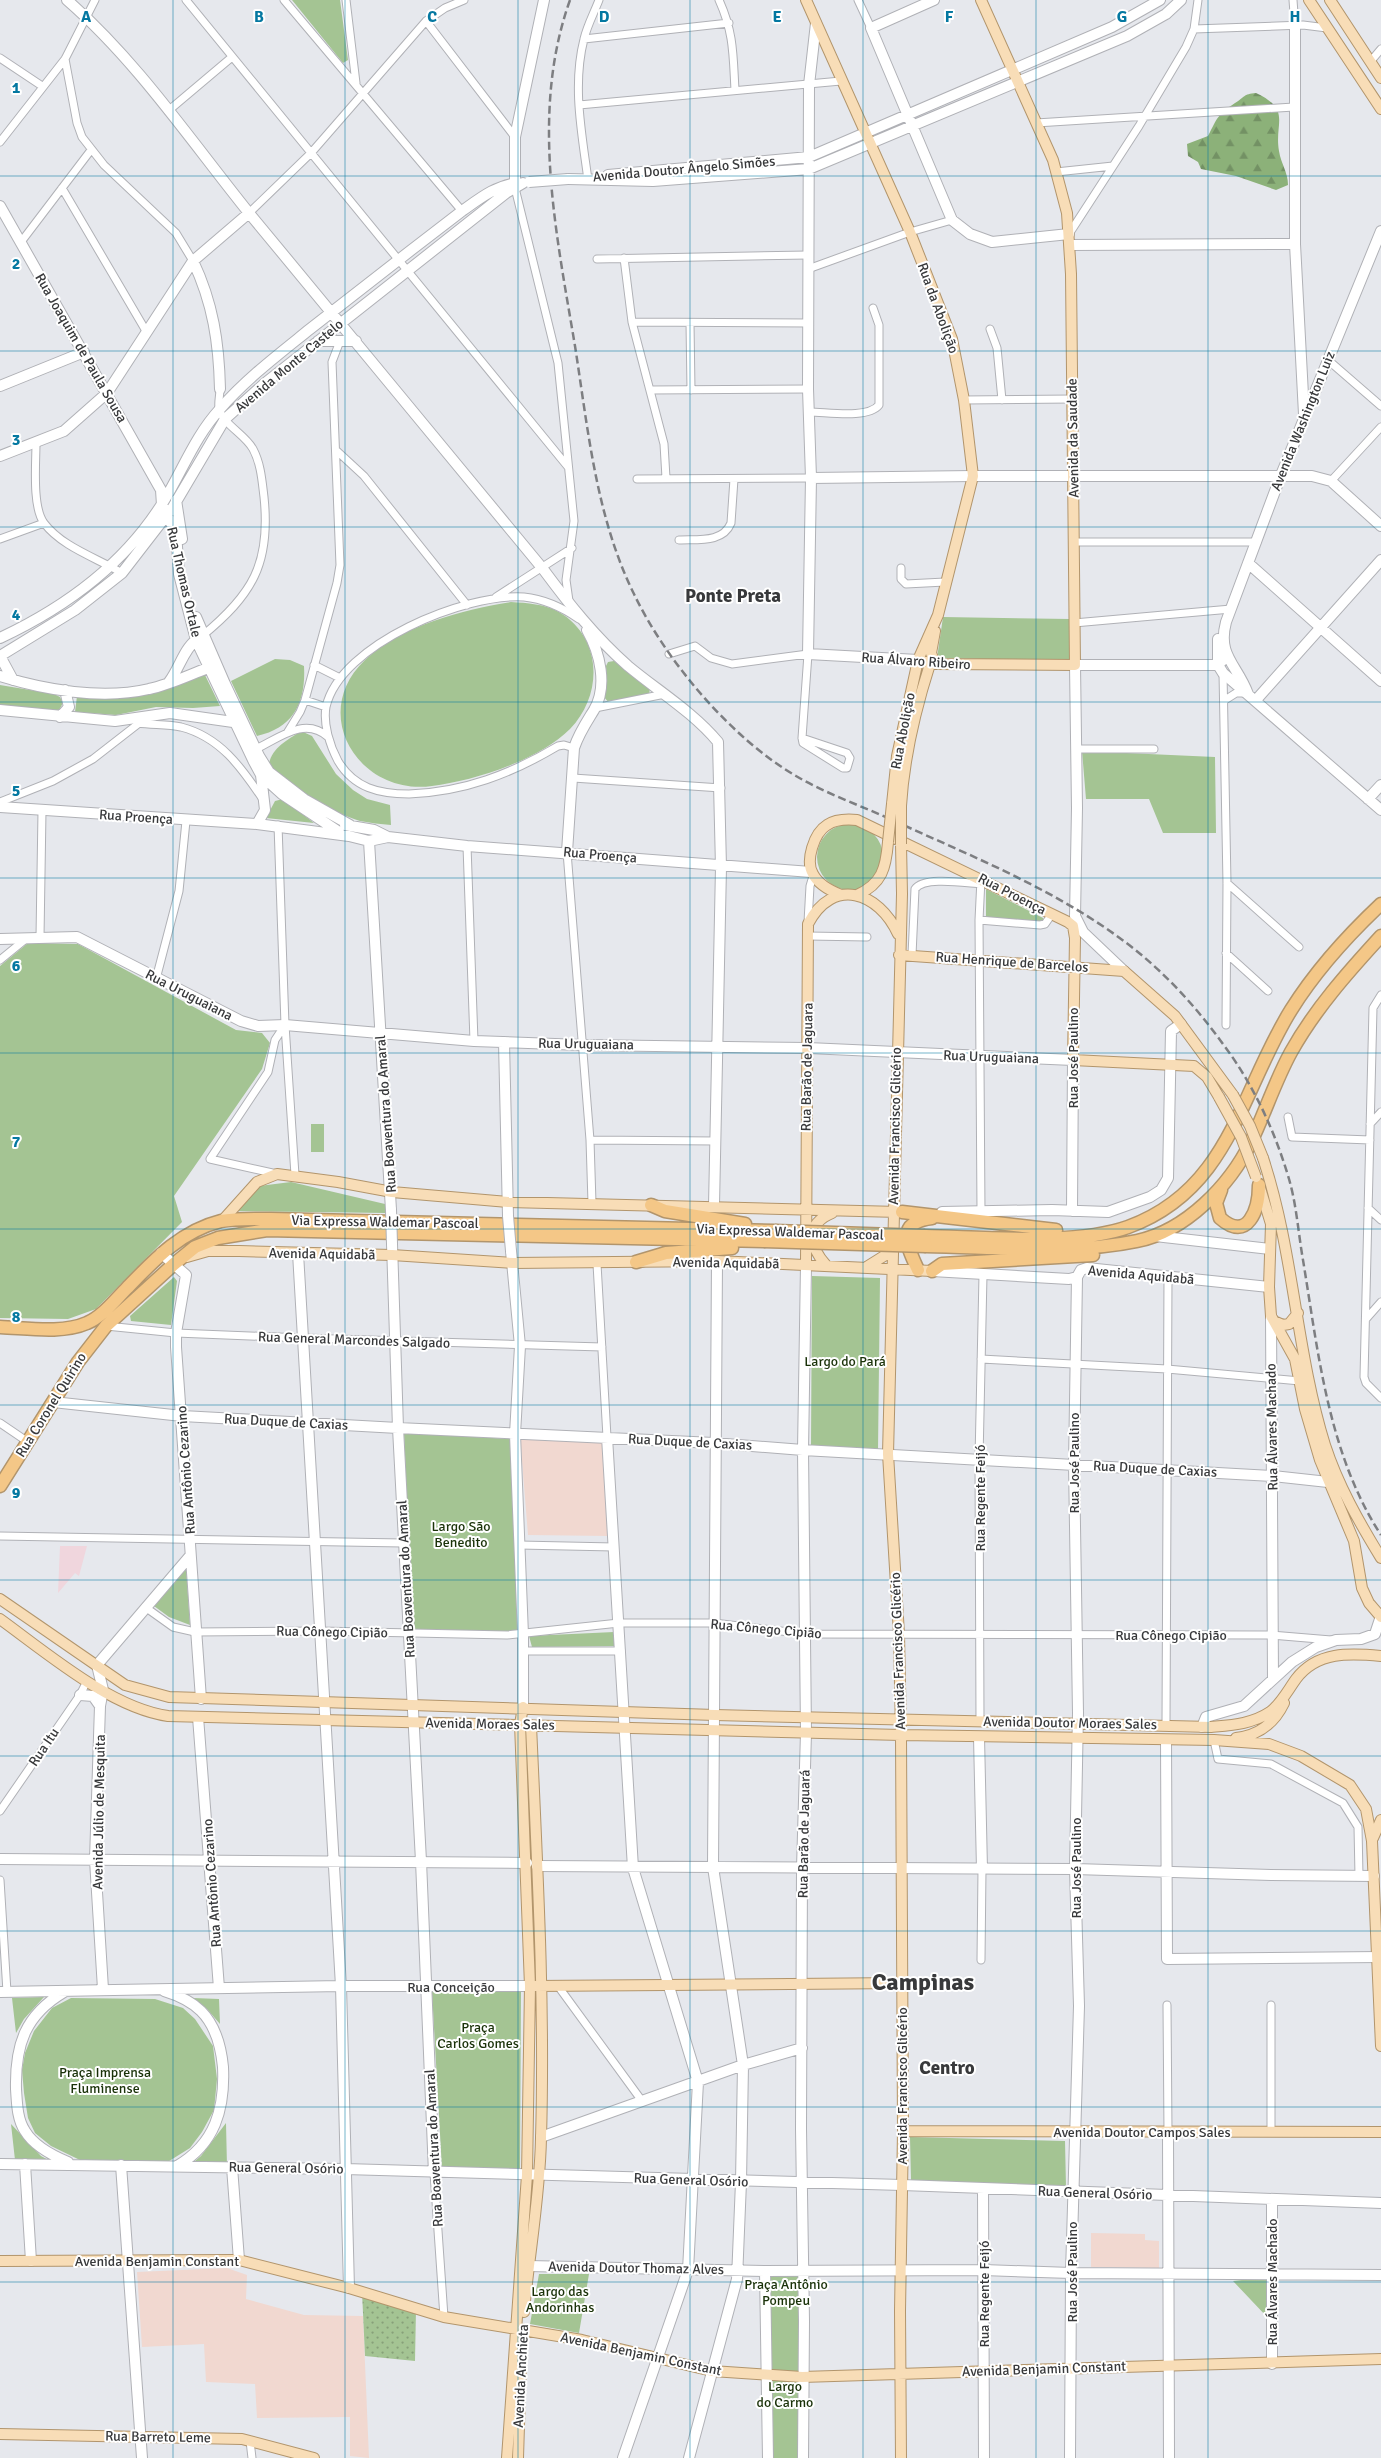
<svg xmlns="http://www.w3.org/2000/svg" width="1381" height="2458" viewBox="0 0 1381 2458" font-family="Signika,sans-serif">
<defs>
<pattern id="forest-firs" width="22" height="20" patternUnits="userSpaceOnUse" patternTransform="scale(1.25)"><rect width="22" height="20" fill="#8cb179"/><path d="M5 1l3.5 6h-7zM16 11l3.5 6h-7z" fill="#739164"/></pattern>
<pattern id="garden-dots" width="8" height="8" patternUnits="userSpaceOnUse" patternTransform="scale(1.25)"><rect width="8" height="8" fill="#a4c493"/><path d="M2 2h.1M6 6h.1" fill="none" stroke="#87a079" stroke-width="1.8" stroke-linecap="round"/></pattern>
</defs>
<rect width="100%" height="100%" fill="#e6e8ed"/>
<path fill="#f0d6dd" d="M60,1546H87L79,1576L75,1573L58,1593Z"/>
<path fill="#f1d8d0" d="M520,1436L605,1439L609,1536L528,1535Z
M1091,2233L1145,2234V2240L1159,2241V2268L1091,2267Z
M227,2268L247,2275L246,2299L304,2315L363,2316L369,2458L350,2456V2417L257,2418L255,2384L206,2382L204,2344L142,2347L137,2272Z"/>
<path fill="#a4c493" d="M292,0H340L348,60L343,63Z
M511,602C527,603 545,604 559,612C603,638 603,695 570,729C539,760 474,781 432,786C359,796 308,714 365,660C402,625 462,610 511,602Z
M943,617L1070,619L1069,661L937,658Z
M275,659L290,660L304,666C306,702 294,728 257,736L231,681Z
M614,661L650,688L649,695L610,704L604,697L607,685L606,666L608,662Z
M204,673L220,706L193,708L156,707L116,715L75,712L77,696L122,697Z
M0,685L54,694L60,697L63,703L58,712L0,707Z
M301,731L312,736L336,774L353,790L367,799L390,805L391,825C381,824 370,823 360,821C329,811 291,789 269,764C272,747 288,740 301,731Z
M1082,751L1215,757L1216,833H1163L1149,799H1086Z
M283,799L314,823L266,818L275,801Z
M817 857a33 33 0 1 1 66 0a33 33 0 1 1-66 0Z
M986,889L1043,918L1044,923L986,918Z
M28,943L78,944L236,1030L262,1033L270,1043L262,1069L174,1196L182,1222L96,1309L68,1319L0,1318V966Z
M311,1124H324V1152H311Z
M291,1182L385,1204L386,1213L236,1211L259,1186Z
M812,1276L880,1278L878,1450L811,1445Z
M174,1277L177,1281L171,1325L131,1321L130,1316Z
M404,1433L510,1439L519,1632L413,1629Z
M186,1567L190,1625L169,1617L154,1606Z
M614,1632L616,1646L532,1647L529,1636Z
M521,1991L520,2172L442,2169L432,1992Z
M44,1997L24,2019L16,2033L12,1998Z
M71,1998L155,1999L183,2008L195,2019L213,2046L217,2079L214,2110L202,2132L190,2148L166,2163L82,2161L51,2146L35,2133L28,2118L24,2093L22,2070L25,2053L34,2031L52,2008Z
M193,1998L219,1999L220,2024L207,2009Z
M226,2123L227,2167L190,2165L201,2156Z
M11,2124L41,2156L54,2163L15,2160Z
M910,2137L1065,2141L1066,2187L911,2180Z
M766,2272H805L802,2458H769Z
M539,2274H589L579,2333L530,2324Z
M1269,2277L1268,2318L1233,2281Z"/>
<path fill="url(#forest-firs)" d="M1256,93C1292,110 1274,123 1279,151C1281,164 1288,172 1288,185L1276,190L1236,176L1201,169L1198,162L1188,156L1187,144L1208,136C1218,117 1217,115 1235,103C1245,97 1243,94 1256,93Z"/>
<path fill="url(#garden-dots)" d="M362,2292L416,2309L415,2361L365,2356Z"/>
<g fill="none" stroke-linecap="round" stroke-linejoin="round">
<g stroke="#b0b1b6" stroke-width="9">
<path id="street" d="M186,0L568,467
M284,0L462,211
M346,0L356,83
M719,0C734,33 733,55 735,90
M858,0L871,28
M1293,0L1295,27
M426,21L515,137
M1194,29L1303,25L1327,28
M584,39L729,23
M0,58L42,86
M65,59L77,123L82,137L104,165L176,233L193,261
M1370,62L1381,49
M579,105L841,81
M168,111L232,57
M1036,123L1294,107
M0,142L65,59L95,0
M1056,172L1113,166
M588,180C582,134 572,86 584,39C587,26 594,13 599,0
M62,188L146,331
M515,188L558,363L574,521L566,580L569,601
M249,213L311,153L426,21L445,8L464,0
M1069,234L1139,126L1186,47L1194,29L1198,0
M21,242L91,150
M624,258L632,322L664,444L666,478
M597,259L808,255
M808,269L910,232L952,220
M632,322L809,323
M690,323L691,390
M990,329L997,348L1002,400
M1328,360L1381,406
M650,390L808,389
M964,400L1073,399
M810,412C827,412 868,419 879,405V325L873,308
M36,443C36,463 32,507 44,523C62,547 97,558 122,573
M337,451L364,476L467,605
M637,479L811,478
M1331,481L1381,427
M0,539L44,523
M679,540C698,539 723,543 731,523L734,479
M1074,542H1257
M901,568V579L906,584L945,582
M496,597L572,548
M1074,623L1231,609
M202,636C252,595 271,564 264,497C262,481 261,464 253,449C245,434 222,424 219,408C218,402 220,395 220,389
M669,654L695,646L711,658L732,664L808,654L802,738L803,743L843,768H847L850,758L847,753L802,738
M314,665L340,678
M1223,673L1227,883L1226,1025
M305,700L326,707
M1225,700L1236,693H1247
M595,708L665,694
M138,723C152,725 168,724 181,727C220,737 241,767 262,798
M287,733L300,712L305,700L337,583L340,565L332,362L340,341
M253,748L256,749C279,738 305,716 328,737
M574,748L564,745L558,746C511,774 464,792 409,794C379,794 354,788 338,761C330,746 323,724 326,707C340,644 466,593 524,597C544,599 563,608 579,619
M1077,749H1154
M573,778L721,788
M0,802L53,781L93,759L138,724V718
M278,825L285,1025L295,1175
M467,846L474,1041
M567,852L590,1140L592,1203
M1227,883L1299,947
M979,920L1040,925L1045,924L1052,914
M808,922L810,886L813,876
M808,936L867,937
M40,937L42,811
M1226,953L1268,991
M912,955L915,889C924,876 965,883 981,884
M0,960L27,938
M156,979L179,891L186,821
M1381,995L1373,1008L1364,1377L1366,1383L1381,1398
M1288,1117L1292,1137L1370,1140
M1370,1124L1381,1112
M590,1140L716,1141
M277,1174L210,1159L268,1072L275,1040L285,1025
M1368,1208L1381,1220
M981,1211L979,920L981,879
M597,1264L607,1437
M1366,1319L1381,1302
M106,1326L176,1333L303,1338L602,1347
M981,1359L1167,1369L1300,1381
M0,1423L28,1442
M0,1536L403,1543
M519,1545L614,1547
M145,1607L173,1627L195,1632L320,1631L507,1635L619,1623H714L806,1634L1271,1635L1331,1640
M523,1651H621
M980,1721L979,1459L983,1275
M1166,1725L1168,1276
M1214,1740L1218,1759L1271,1764L1343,1803L1358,1827L1359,1876
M0,1811L80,1695L87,1681
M0,1880L7,1992
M981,1960L982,1869
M558,1986L642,2101
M1167,2005L1168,2132
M1271,2005V2132
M434,2173L444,2317
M250,2441L252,2458"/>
</g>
<g stroke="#b0b1b6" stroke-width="12">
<path id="secondary" d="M67,0C137,61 191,141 249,213C346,332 446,450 543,569C569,604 595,637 628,666C658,691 693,712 718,742L721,867L714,1206
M934,0L871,28L952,220L970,234L992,242L1069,234
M816,23L809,85L808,389L811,478L808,654L918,660
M1295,27V244L1304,414
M608,175L809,157L1112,27L1160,0
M568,179L653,181L809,169L1127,36L1166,14L1181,0
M515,188V137L544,0
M0,206L161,490L162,505L176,533L179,574L196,640L254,762L261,775L282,794L339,832
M1070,245L1295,244
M193,261C213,303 219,343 220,389
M318,341H356
M0,386L84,352
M0,456L64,431L107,393L193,261L249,213
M811,478L973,476H1312L1331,481L1381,526
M176,500L182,539
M1248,563L1381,681
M196,617L225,684L259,756L269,772L304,799L350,825
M0,638C66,607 127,562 165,499C183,469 196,435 220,409C246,379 279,354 310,329C361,289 411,250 462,211C479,199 496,185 518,183
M1218,639V665L1223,673L1381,810
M0,676C45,690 102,700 149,689C169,685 189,675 208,668
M13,680L0,656L75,610L122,573L173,507L225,419L264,384L506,193L523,183
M169,682C179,669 184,649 196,640
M1248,694C1237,664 1217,656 1226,622L1281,475L1381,231
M1256,700L1381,560
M0,710L115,721L170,713L233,722
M60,717L69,707L65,690
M1368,799L1381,785
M0,807L257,824L349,836L369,841L388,837L467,846L811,872
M257,824L265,810L261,775
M345,825L374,830L388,837
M369,841L391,1210
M567,852L574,748C579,733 586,723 594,710C608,686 600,653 587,630
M0,939L77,937L241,1021L258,1026L285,1025L474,1041L582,1045L808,1048L1073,1060L1072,1211
M1124,971L1083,932L1075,916L1077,808L1075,665H1218L1226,657
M504,1042L508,1216
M942,1212L1052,1210L1108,1212L1150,1197L1161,1190L1168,1178L1171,1031L1181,1024
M1155,1236L1270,1249
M392,1244L398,1428L421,1861L434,2173
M511,1251L520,1346L515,1434L523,1635V1707
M161,1253L186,1275L176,1333V1347L201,1699
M298,1253L341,1986L349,2288
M932,1271L1069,1279L1077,1277
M1271,1316L1273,1679
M53,1402L182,1416L398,1428L714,1443L803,1450L1273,1476L1328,1482
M607,1437L633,1868L698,2082L688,2270L623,2458
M80,1695L93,1696L100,1706
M198,1717L219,1988
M1202,1727L1206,1717L1244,1706L1292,1662L1316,1647L1336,1640L1361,1639L1375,1634L1381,1616
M979,1737L982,1869
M1166,1740L1167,1959L1381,1957
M0,1859L527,1863
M537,1866L1075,1869L1271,1875L1374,1876
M103,1989L95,1860L100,1706L103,1690L97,1665L190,1556
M164,1991C177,1995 191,2001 201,2011C216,2026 221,2046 223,2067C225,2109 215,2144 177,2166
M0,1992L341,1986H530
M64,1992C25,2015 15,2045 16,2089C17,2103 17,2119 25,2131C34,2146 51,2155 68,2162
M1168,2132L1169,2458
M541,2137L743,2065L802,2048
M0,2164L345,2169L902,2185L1381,2203
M25,2164L31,2261
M121,2165L142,2458
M232,2167L239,2260
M983,2189L984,2458
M528,2266L765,2271L983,2270L1071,2273L1381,2275
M765,2271L768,2458
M1272,2364V2199
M689,2458L737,2279L741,2182L743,2065L713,1867L717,1261
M803,2458L804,2321L801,2129L802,1868L806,1733L803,1450L806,1265
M1070,2458L1071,2273L1079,2006L1075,1869L1078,1713L1074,1464L1077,1277L1081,1270L1087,1268L1269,1287"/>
</g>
<g stroke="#b2956c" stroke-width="12">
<path id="primary" d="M806,0L910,232L952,339L964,400L973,476L938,615L918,660L897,756L892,804
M1309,0L1381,109
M1330,0L1381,78
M918,660L935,664L1075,665L1071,274L1067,213L1053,160L981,0
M935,664L931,653L935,631
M901,806C904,756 915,711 930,664
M841,895C831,891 818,884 813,874C805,861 814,833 827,825C836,819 847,819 857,820L1068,922L1073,926L1075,938L1073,1060L1194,1066
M857,895C882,884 886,868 888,842
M899,955L1124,971L1175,1016L1233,1095
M1194,1066L1207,1077L1219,1097
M1263,1158C1294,1252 1296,1352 1325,1445C1338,1485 1359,1522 1381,1558
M1260,1188L1271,1224L1269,1287L1271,1316L1295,1359L1305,1409L1320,1460L1354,1541L1362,1588L1369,1603L1381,1617
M222,1221L257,1182L277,1174L338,1182L392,1192L508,1202L899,1212
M187,1257L208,1251H239L392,1255L513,1263L717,1261L932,1271
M806,1265L808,924C833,876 879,892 898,934
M826,1265C809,1246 805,1224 832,1213
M868,1266L892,1251
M1274,1321L1283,1325L1289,1324L1298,1313
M0,1599L125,1685L169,1697L715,1715L1211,1727C1232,1725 1252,1724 1270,1712C1281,1704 1288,1690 1296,1679C1317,1651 1350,1653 1381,1656
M0,1619C47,1653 111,1708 168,1716L901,1735L1214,1740L1269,1744L1301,1756L1350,1785L1366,1809L1372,1841L1381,2046
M1236,1738C1259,1735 1274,1724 1284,1703
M1373,1838L1381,1820
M535,1986L902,1983
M903,2131L1381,2132
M0,2261L239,2260L349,2288L444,2317L582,2340L712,2371L802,2377L1381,2359
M524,2312C529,2254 540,2197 541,2138C545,2001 537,1862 531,1725
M0,2434L242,2439L314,2458
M507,2458L527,2175L530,1986L520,1724L523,1707
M518,2458L522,2329
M901,2458L900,2311L903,2131L901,1735L899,1634L888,1454L902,894L901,844"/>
</g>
<g stroke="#b2956c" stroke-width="15">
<path id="highway" d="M1221,1190L1216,1203L1220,1218C1248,1243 1259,1209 1259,1185
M651,1205L665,1211L745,1224
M902,1212L1056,1230
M925,1236C982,1237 1075,1246 1128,1227C1230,1190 1240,1092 1291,1010C1316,970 1347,936 1381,904
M926,1246C994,1247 1071,1255 1137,1241C1186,1231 1230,1185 1251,1142C1265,1113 1275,1081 1291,1052C1315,1009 1348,972 1381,936
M636,1262L666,1253L732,1248
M918,1270C908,1248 894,1222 932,1218
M932,1271L942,1264L1093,1255
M0,1327C27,1328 62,1334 87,1323C102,1317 115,1300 127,1288C155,1259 181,1231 221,1221C237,1218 255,1219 271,1219L775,1231
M0,1486L78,1362L106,1326L174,1264L195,1247L218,1238L267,1230L764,1241"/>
</g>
<use href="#street" stroke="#fff" stroke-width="7"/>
<use href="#secondary" stroke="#fff" stroke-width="10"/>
<use href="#primary" stroke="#f8ddb7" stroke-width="10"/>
<use href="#highway" stroke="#f4c787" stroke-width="12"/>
<path stroke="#7d7e81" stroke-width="2.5" stroke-dasharray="8 4" stroke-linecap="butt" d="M570,0C530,112 556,232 575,346C588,429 596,517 634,594C666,661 731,738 796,776C825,793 859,805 890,819C973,857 1060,891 1133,948C1167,975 1197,1008 1223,1044C1253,1084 1275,1131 1289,1179C1296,1203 1298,1229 1302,1254C1318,1349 1327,1452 1381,1535"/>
<g stroke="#b0b1b6" stroke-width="12" stroke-linecap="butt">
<path id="secondary-bridge" d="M529,182L568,179
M391,1210L392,1244
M508,1216L511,1251"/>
</g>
<g stroke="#b2956c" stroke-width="12" stroke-linecap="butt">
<path id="primary-bridge" d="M888,842L892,804
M901,844V806
M1233,1095L1250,1126L1263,1158
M1219,1097L1241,1137L1256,1177"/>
</g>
<g stroke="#b2956c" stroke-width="15" stroke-linecap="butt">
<path id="highway-bridge" d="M775,1231L925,1236
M764,1241L926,1246"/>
</g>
<use href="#secondary-bridge" stroke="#fff" stroke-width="10"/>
<use href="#primary-bridge" stroke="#f8ddb7" stroke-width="10"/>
<use href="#highway-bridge" stroke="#f4c787" stroke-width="12"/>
</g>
<path fill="none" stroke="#0478a1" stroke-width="1" stroke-opacity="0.55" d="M173,0V2458M345,0V2458M518,0V2458M690,0V2458M863,0V2458M1036,0V2458M1208,0V2458M0,176H1381M0,351H1381M0,527H1381M0,702H1381M0,878H1381M0,1053H1381M0,1229H1381M0,1405H1381M0,1580H1381M0,1756H1381M0,1931H1381M0,2107H1381M0,2282H1381"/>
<g text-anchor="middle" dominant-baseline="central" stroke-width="4" stroke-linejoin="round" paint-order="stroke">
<g font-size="14" fill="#38393b" stroke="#fff">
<text transform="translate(684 169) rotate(-5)">Avenida Doutor Ângelo Simões</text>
<text transform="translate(938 308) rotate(70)">Rua da Abolição</text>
<text transform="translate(81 348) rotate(60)">Rua Joaquim de Paula Sousa</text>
<text transform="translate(289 366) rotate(-40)">Avenida Monte Castelo</text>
<text transform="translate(1303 421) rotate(-68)">Avenida Washington Luiz</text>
<text transform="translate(1073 438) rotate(-91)">Avenida da Saudade</text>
<text transform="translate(184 582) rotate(77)">Rua Thomas Ortale</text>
<text transform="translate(916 661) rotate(4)">Rua Álvaro Ribeiro</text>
<text transform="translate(903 731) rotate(-79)">Rua Abolição</text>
<text transform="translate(136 817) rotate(4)">Rua Proença</text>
<text transform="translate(600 855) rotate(5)">Rua Proença</text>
<text transform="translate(1012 894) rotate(27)">Rua Proença</text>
<text transform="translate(1012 962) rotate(4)">Rua Henrique de Barcelos</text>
<text transform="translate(189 995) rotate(27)">Rua Uruguaiana</text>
<text transform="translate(586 1044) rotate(1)">Rua Uruguaiana</text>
<text transform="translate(991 1057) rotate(2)">Rua Uruguaiana</text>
<text transform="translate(1073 1058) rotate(-90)">Rua José Paulino</text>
<text transform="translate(807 1067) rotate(-89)">Rua Barão de Jaguara</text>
<text transform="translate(386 1114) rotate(-94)">Rua Boaventura do Amaral</text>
<text transform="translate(895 1126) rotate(-89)">Avenida Francisco Glicério</text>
<text transform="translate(385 1222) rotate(1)">Via Expressa Waldemar Pascoal</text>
<text transform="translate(790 1232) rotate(2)">Via Expressa Waldemar Pascoal</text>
<text transform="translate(322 1254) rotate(1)">Avenida Aquidabã</text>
<text transform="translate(726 1263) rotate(1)">Avenida Aquidabã</text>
<text transform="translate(1141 1275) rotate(5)">Avenida Aquidabã</text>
<text transform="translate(354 1340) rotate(2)">Rua General Marcondes Salgado</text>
<text transform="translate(51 1405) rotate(-58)">Rua Coronel Quirino</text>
<text transform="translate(286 1422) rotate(3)">Rua Duque de Caxias</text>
<text transform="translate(1272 1427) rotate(-91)">Rua Álvares Machado</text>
<text transform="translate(690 1442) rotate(3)">Rua Duque de Caxias</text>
<text transform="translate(1074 1463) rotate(-90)">Rua José Paulino</text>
<text transform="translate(1155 1469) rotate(3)">Rua Duque de Caxias</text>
<text transform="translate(186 1470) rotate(-94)">Rua Antônio Cezarino</text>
<text transform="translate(980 1498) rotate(-90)">Rua Regente Feijó</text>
<text transform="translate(406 1579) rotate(-93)">Rua Boaventura do Amaral</text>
<text transform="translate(766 1629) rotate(5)">Rua Cônego Cipião</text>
<text transform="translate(332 1632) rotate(1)">Rua Cônego Cipião</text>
<text x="1171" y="1635">Rua Cônego Cipião</text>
<text transform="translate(898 1651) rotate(-92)">Avenida Francisco Glicério</text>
<text transform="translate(1070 1723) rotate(1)">Avenida Doutor Moraes Sales</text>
<text transform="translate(490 1724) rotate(1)">Avenida Moraes Sales</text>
<text transform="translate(44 1747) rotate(-56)">Rua Itu</text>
<text transform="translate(99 1812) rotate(-89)">Avenida Júlio de Mesquita</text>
<text transform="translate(804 1834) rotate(-89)">Rua Barão de Jaguará</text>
<text transform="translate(1076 1868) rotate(-90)">Rua José Paulino</text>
<text transform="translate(212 1883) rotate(-94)">Rua Antônio Cezarino</text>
<text x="451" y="1987">Rua Conceição</text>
<text transform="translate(902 2086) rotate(-90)">Avenida Francisco Glicério</text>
<text x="1142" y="2132">Avenida Doutor Campos Sales</text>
<text transform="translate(434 2148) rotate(-93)">Rua Boaventura do Amaral</text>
<text transform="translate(286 2168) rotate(1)">Rua General Osório</text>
<text transform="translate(691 2180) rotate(2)">Rua General Osório</text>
<text transform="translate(1095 2193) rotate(2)">Rua General Osório</text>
<text x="157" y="2261">Avenida Benjamin Constant</text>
<text transform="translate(636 2268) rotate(1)">Avenida Doutor Thomaz Alves</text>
<text transform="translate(1072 2272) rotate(-90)">Rua José Paulino</text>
<text transform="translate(1272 2282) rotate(-90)">Rua Álvares Machado</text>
<text transform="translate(984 2294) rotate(-90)">Rua Regente Feijó</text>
<text transform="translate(641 2354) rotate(12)">Avenida Benjamin Constant</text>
<text transform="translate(1044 2369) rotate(-2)">Avenida Benjamin Constant</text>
<text transform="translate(521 2376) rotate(-87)">Avenida Anchieta</text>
<text transform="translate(158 2437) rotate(1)">Rua Barreto Leme</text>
</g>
<g font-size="14" fill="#1a3209" stroke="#fff">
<text x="845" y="1361">Largo do Pará</text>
<text x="461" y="1526">Largo São<tspan x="461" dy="16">Benedito</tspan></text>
<text x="478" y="2027">Praça<tspan x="478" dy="16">Carlos Gomes</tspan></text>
<text x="105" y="2072">Praça Imprensa<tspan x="105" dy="16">Fluminense</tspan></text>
<text x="786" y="2284">Praça Antônio<tspan x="786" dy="16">Pompeu</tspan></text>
<text x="560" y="2291">Largo das<tspan x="560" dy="16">Andorinhas</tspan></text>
<text x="785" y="2386">Largo<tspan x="785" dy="16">do Carmo</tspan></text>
</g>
<g font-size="19" font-weight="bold" fill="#38393b" stroke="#fff">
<text x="733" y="596">Ponte Preta</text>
<text x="947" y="2068">Centro</text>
</g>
<g font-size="24" font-weight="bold" fill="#38393b" stroke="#fff">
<text x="923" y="1982">Campinas</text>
</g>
</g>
<g font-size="16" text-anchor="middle" font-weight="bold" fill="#0478a1" stroke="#fff" stroke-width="4" stroke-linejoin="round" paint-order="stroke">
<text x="86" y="22">A</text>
<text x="259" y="22">B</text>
<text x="432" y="22">C</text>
<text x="604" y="22">D</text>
<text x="777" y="22">E</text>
<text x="949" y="22">F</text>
<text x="1122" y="22">G</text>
<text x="1295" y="22">H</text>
<text x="16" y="93">1</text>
<text x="16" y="269">2</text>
<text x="16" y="445">3</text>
<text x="16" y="620">4</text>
<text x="16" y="796">5</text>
<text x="16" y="971">6</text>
<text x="16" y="1147">7</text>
<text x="16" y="1322">8</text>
<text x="16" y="1498">9</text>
</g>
</svg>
